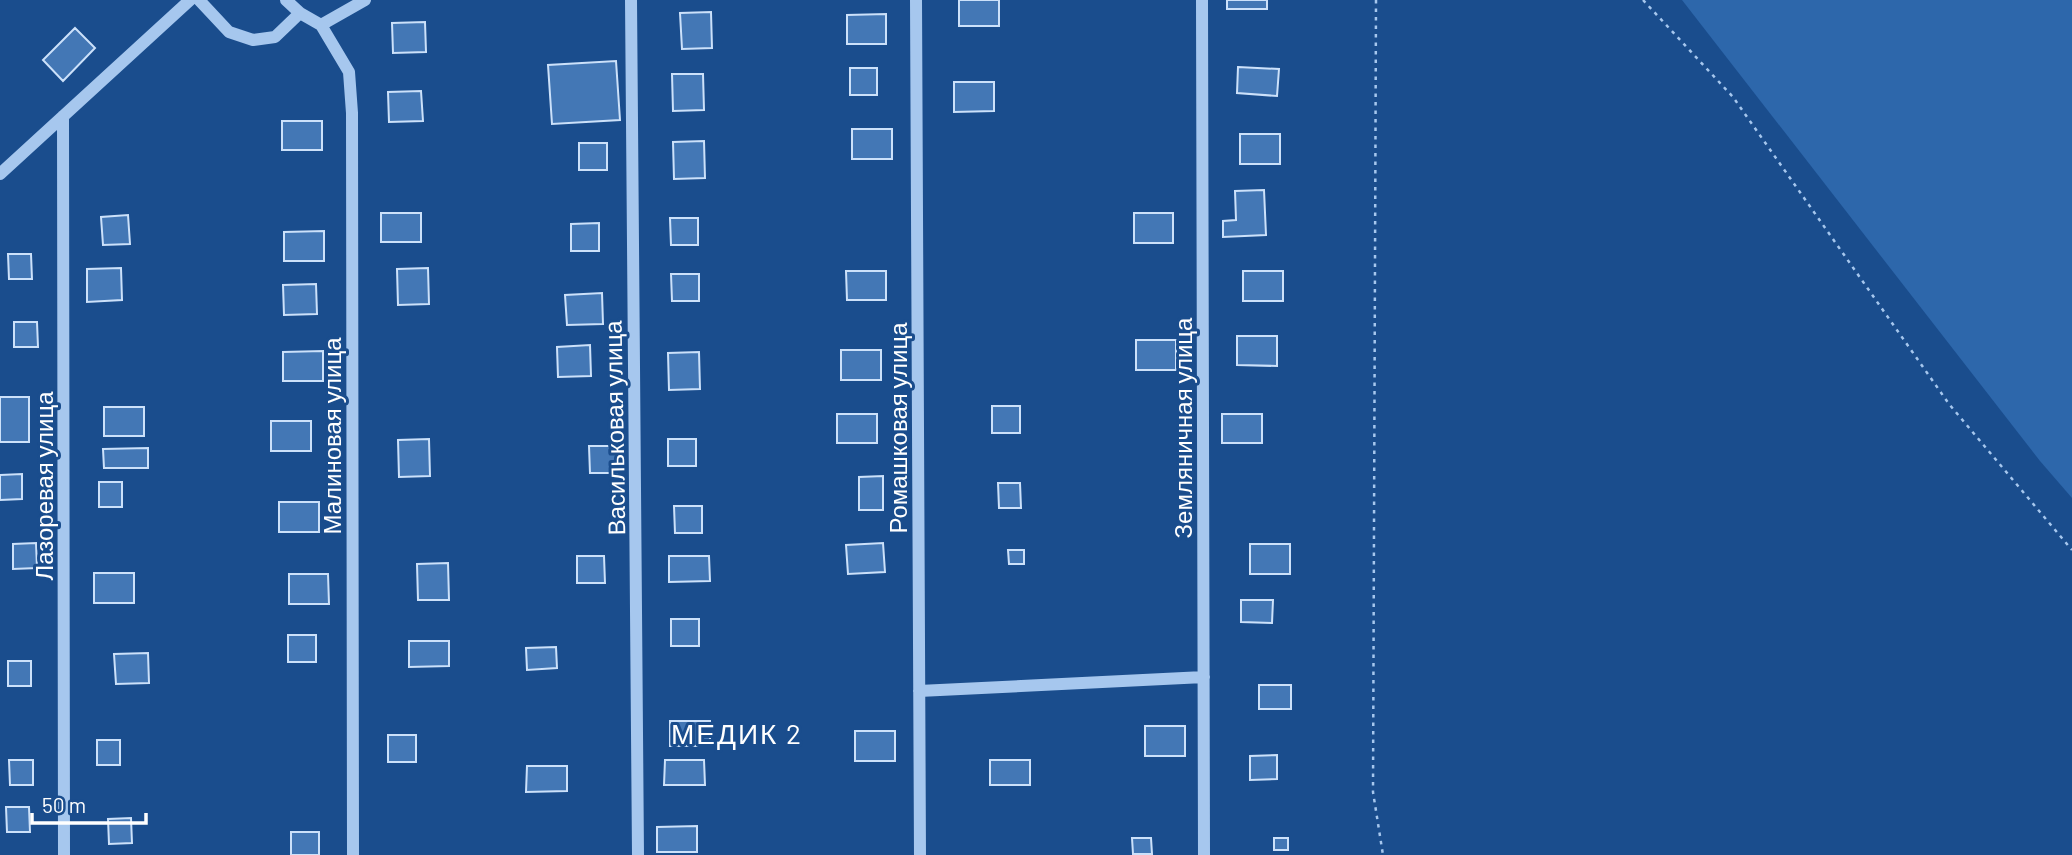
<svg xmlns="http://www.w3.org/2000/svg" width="2072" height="855" viewBox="0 0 2072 855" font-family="Barlow,sans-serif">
<rect width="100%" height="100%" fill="#1a4d8d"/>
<path fill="#2d67ab" d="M1682,0H2072V498L2040,461Z"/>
<path fill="#4377b5" stroke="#cce1fa" stroke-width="2" d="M959,0H999V26H959Z
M1227,0H1267V9H1227Z
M711,12L712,48L682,49L680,13Z
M886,14V44H847V15Z
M425,22L426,52L393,53L392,23Z
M75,28L95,48L63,81L43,60Z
M616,61L620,120L552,124L548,65Z
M1238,67L1279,69L1277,96L1237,93Z
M850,68H877V95H850Z
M672,74H703L704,110L673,111Z
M954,82H994V111L954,112Z
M421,91L423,121L389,122L388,92Z
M282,121H322V150H282Z
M852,129H892V159H852Z
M1240,134H1280V164H1240Z
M704,141L705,178L674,179L673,142Z
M579,143H607V170H579Z
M1264,190L1266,235L1223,237V221L1236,220L1235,191Z
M381,213H421V242H381Z
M1134,213H1173V243H1134Z
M128,215L130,244L103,245L101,217Z
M670,218H698V245H671Z
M599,223V251H571V224Z
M324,231V261H284V232Z
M8,254H31L32,279H9Z
M121,268L122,300L87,302V269Z
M428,268L429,304L398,305L397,269Z
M846,271H886V300H847Z
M1243,271H1283V301H1243Z
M671,274H699V301H672Z
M316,284L317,314L284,315L283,285Z
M602,293L603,324L567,325L565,295Z
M14,322H37L38,347H14Z
M1237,336H1277V366L1237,365Z
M1136,340H1176V370H1136Z
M590,345L591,376L558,377L557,347Z
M841,350H881V380H841Z
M323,351V381H283V352Z
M699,352L700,389L669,390L668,353Z
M0,397H29V442H0Z
M992,406H1020V433H992Z
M104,407H144V436H104Z
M837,414H877V443H837Z
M1222,414H1262V443H1222Z
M271,421H311V451H271Z
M429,439L430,476L399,477L398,440Z
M668,439H696V466H668Z
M589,446H617V473H590Z
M148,448V468H104L103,449Z
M22,474V499L0,500V475Z
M883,476V510H859V477Z
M99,482H122V507H99Z
M998,483H1020L1021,508H999Z
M279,502H319V532H279Z
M674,506H702V533H675Z
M36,543L37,568L13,569V544Z
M883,543L885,572L848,574L846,545Z
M1250,544H1290V574H1250Z
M1008,550H1024V564H1009Z
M577,556H604L605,583H577Z
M669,556H709L710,581L669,582Z
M448,563L449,600H418L417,564Z
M94,573H134V603H94Z
M289,574H328L329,604H289Z
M1241,600H1273L1272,623L1241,622Z
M671,619H699V646H671Z
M288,635H316V662H288Z
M409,641H449V666L409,667Z
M556,647L557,668L527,670L526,648Z
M148,653L149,683L116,684L114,654Z
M8,661H31V686H8Z
M1259,685H1291V709H1259Z
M670,721H710V746H670Z
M1145,726H1185V756H1145Z
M855,731H895V761H855Z
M388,735H416V762H388Z
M97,740H120V765H97Z
M1277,755V779L1250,780V756Z
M9,760H33V785H10Z
M665,760H704L705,785H664Z
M990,760H1030V785H990Z
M527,766H567V791L526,792Z
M6,807H29L30,832H7Z
M131,818L132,843L109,844L108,819Z
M697,826V852H657V827Z
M291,832H319V855H291Z
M1132,838H1151L1152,854H1133Z
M1274,838H1288V850H1274Z"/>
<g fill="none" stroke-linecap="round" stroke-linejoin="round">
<path stroke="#a6c7ee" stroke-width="2.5" stroke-dasharray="3.5 5" stroke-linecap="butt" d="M1376,0L1373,792L1383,855
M1643,0L1733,97L1949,404L2072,550"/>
<path stroke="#a6c7ee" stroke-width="12" d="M199,0L229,32L253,40L275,37L300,13
M286,0L300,13L321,25L365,0
M631,0L638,855
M916,0L920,855
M1202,0L1204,855
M321,25L349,72L352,113L353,855
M63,116L64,855
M0,174L190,0
M919,691L1204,677"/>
</g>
<g text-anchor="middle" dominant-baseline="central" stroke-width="6" stroke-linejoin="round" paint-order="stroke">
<g font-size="24" fill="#fff" stroke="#1a4d8d">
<text transform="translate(614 428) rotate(-91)">Васильковая улица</text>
<text transform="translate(897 428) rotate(-90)">Ромашковая улица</text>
<text transform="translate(1182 428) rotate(-90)">Земляничная улица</text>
<text transform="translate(331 436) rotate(-90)">Малиновая улица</text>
<text transform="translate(43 486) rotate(-90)">Лазоревая улица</text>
</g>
<g font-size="28" letter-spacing="2" fill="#fff" stroke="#1a4d8d">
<text x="737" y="733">МЕДИК 2</text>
</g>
</g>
<path d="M32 813v10h114v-10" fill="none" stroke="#ffffff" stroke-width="3.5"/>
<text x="42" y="813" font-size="21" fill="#ffffff" stroke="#1a4d8d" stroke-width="5" paint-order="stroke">50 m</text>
</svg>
